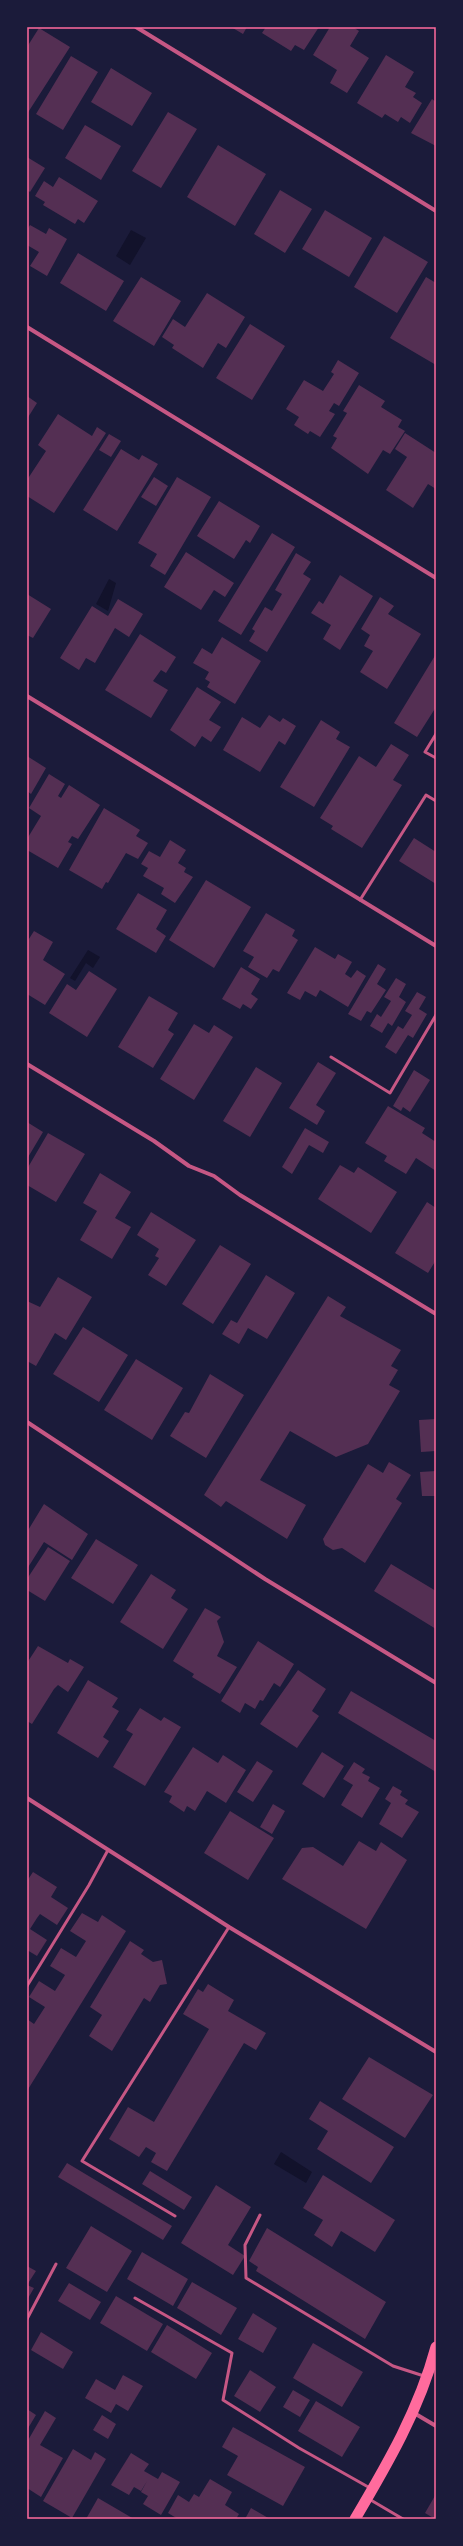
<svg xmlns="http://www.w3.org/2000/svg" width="463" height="2546" viewBox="0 0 463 2546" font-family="'Fira Sans Condensed',sans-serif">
<rect width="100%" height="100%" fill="#1b1b3a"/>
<path fill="#12122b" d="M131,230L146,238L130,265L116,256Z
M109,579L116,583L108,611L96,604Z
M88,950L100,957L93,968L86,963L75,981L70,978Z
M281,2152L312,2172L306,2183L274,2164Z"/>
<path fill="#542f53" d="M231,27H247L243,34Z
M266,27H319L304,50L295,45L291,51L262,33Z
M330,27H353L359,31L350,46L369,58L347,93L330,83L337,70L313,55Z
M39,28L70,47L27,114V47Z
M386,55L414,72L405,87L416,93L413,97L422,103L410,123L401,117L398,122L385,114L382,118L357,103Z
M71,56L98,72L63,130L36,114Z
M111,68L152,93L132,126L91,102Z
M432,99L436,102V146L411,133Z
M168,112L197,129L161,188L132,171Z
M85,125L121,146L101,180L65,158Z
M218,145L266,174L235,226L187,197Z
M27,157L45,168L30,192L27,190Z
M59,177L98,201L84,223L78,219L75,224L43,205L45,202L35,196L44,181L53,187Z
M280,190L312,209L285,253L254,234Z
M325,210L372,238L349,277L302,249Z
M30,225L46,234L49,228L67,239L47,276L30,266L39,252L27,245V230Z
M384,236L428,262L397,313L354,287Z
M78,253L124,281L106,311L60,283Z
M141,277L181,301L154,346L113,321Z
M426,277L436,283V365L390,338Z
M207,293L245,317L226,348L218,343L203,368L172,348L174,345L162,337L173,319L185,327Z
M250,324L285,346L252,400L216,378Z
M338,360L359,373L339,406L334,403L329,411L335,414L320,437L310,431L308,434L294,425L299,417L286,409L304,380L323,391L334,374L331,372Z
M359,385L385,401L381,407L402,420L398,427L405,431L390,454L383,450L368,474L331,448L337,438L333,436L347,413L343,411Z
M27,396L37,403L27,419Z
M58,414L92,436L97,427L106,433L54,513L27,496V480L46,451L38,445Z
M405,433L436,453V489L428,484L413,508L386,490L407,457L395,449Z
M109,434L121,441L111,457L99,450Z
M121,449L139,460L142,455L158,464L117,531L83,510Z
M154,477L168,486L156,506L141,497Z
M177,477L211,497L165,575L150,566L157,554L138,543Z
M219,501L260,526L250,543L246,540L234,559L197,536Z
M272,533L295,547L241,635L218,621Z
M186,552L234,583L225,597L214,590L201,610L164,587Z
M296,553L311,562L303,574L311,579L267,652L249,641L255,631L252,629L265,607L272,611L282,594L275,590Z
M340,575L373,596L340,650L323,639L331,625L311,613L319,601L323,604Z
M27,594L51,609L33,638L27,635Z
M380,597L394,606L388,614L421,634L387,689L360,672L373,651L364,646L370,635L361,629Z
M118,599L143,614L129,637L115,628L95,663L86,658L79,670L60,658L92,606L108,616Z
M140,634L176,657L166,673L161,670L153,681L168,690L151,718L105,690Z
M222,637L261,661L235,704L207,687L210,682L205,679L209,672L193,663L202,648L212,654Z
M436,654V707L417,737L394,723Z
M197,687L221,702L209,720L221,727L211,742L202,736L195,747L170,730Z
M269,715L280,722L283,718L296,726L285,745L279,741L260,772L223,750L242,717L260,728Z
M321,720L340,732L336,739L350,747L314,807L280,787Z
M391,744L409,755L393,780L402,785L362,848L331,829L333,826L320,818L359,756L376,767Z
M27,756L46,768L31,794L27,791Z
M49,774L65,784L58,796L61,798L69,785L100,805L78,839L72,836L68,842L72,844L58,868L27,850V839L41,816L29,808Z
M104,808L140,830L136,836L148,843L138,859L126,853L108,883L106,882L102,889L69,870Z
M414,838L436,852V884L399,861Z
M170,840L186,850L178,863L186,868L184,872L193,877L175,903L161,894L164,888L143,876L148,868L141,864L149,851L160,857Z
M206,880L251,907L214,968L169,940Z
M138,893L167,910L156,929L166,936L156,953L116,929Z
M266,913L295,930L292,936L298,940L279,972L273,969L267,978L248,967L254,957L243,951Z
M34,931L53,942L43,960L65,974L45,1005L27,994V942Z
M315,947L335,959L338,954L352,962L345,974L351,978L357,970L366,976L348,1007L320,990L316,997L305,991L300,1000L287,993Z
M378,964L386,969L377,984L386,990L371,1013L367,1011L361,1021L348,1014Z
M241,967L260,979L251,994L258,999L251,1009L243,1004L240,1009L222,999Z
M89,971L117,989L87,1037L49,1013L67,984L76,990Z
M396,978L406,984L399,997L406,1002L392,1026L388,1023L382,1033L370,1026L377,1014L381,1017L391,1001L384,997Z
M417,992L426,997L419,1009L427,1014L413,1038L408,1035L396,1054L385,1047L398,1026L403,1029L412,1015L405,1011Z
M149,996L178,1013L168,1030L174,1034L153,1068L118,1047Z
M194,1024L209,1033L214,1025L233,1037L194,1100L160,1079Z
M318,1062L336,1073L316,1105L325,1111L317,1125L289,1108Z
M256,1067L282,1083L250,1137L223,1121Z
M414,1070L430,1080L410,1112L403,1107L401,1111L393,1106Z
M388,1106L425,1128L422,1133L436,1142V1171L416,1158L406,1174L384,1161L387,1156L365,1143Z
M27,1122L43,1132L27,1159Z
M305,1128L329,1142L323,1153L309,1145L292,1174L282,1167Z
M48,1133L85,1154L56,1202L27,1185V1169Z
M340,1165L354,1173L358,1167L397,1192L371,1233L318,1199Z
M100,1173L131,1192L115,1218L131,1227L112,1259L80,1240L97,1211L83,1203Z
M427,1202L436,1208V1260L428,1273L395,1253Z
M151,1212L196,1240L166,1286L148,1275L159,1258L155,1256L159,1249L137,1235Z
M220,1245L251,1264L213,1324L182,1304Z
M266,1275L295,1293L267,1339L248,1328L239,1344L222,1334L231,1320L237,1323Z
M58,1277L92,1297L66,1340L55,1333L36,1366L27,1361V1301L40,1307Z
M328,1296L346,1307L340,1316L401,1350L391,1366L398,1370L389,1385L400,1391L368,1444L336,1457L290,1431L260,1480L306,1505L287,1539L226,1501L221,1507L204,1495Z
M83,1327L128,1355L99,1402L53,1374Z
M136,1359L183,1388L152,1440L104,1410Z
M210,1374L244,1395L206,1458L170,1436L185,1412L189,1413Z
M436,1419V1451L421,1452L419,1420Z
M389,1462L411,1475L396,1499L402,1503L365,1563L342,1548L333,1550L325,1545L323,1539L368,1464L383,1473Z
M436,1471V1496H422L420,1472Z
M44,1504L88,1534L72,1560L44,1542L27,1569V1532Z
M96,1539L138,1565L113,1604L71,1578Z
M48,1547L70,1561L45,1601L27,1590V1579Z
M391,1564L436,1591V1629L374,1591Z
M151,1574L176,1590L171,1598L188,1609L163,1649L120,1622Z
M205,1608L221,1617L217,1621L224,1642L217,1656L237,1667L220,1694L192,1677L194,1674L173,1661Z
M258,1641L294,1664L280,1687L274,1683L263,1701L260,1700L255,1709L245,1703L240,1713L221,1701Z
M38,1646L68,1663L70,1659L84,1667L68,1692L58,1685L54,1689L32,1724L27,1721V1663Z
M298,1670L326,1689L312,1711L319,1716L297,1748L260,1724Z
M88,1680L118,1698L112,1707L119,1711L103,1737L109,1741L98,1758L57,1733Z
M351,1691L436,1741V1772L338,1713Z
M140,1708L161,1721L164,1717L181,1727L145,1786L113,1767L133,1734L126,1730Z
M193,1747L218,1763L223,1755L246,1770L226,1803L207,1791L195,1811L187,1806L184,1812L169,1802L172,1796L164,1792Z
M322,1752L344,1766L324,1798L302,1784Z
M257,1761L273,1771L253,1802L237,1792Z
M354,1762L365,1769L362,1773L370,1777L368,1781L380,1788L362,1818L341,1805L353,1785L343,1779Z
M393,1786L402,1791L400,1795L408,1800L405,1804L419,1812L402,1838L379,1824L391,1803L385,1799Z
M273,1804L285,1811L272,1834L260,1827Z
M230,1811L274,1838L248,1880L204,1853Z
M359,1841L376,1851L381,1842L407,1860L366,1929L282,1879L302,1848L313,1847L343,1866Z
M33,1872L57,1887L51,1897L68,1908L57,1925L40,1914L37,1918L30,1929L47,1940L37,1956L27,1950V1881Z
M82,1913L98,1922L102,1915L126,1931L27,2091V2019L34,2024L45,2007L29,1997L39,1981L55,1991L65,1975L50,1966L61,1948L76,1957L86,1941L70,1931Z
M130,1941L144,1950L141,1954L153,1962L162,1960L167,1984L160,1985L150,2002L144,1998L112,2051L89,2036L102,2015L90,2007Z
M208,1984L234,2000L228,2011L266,2033L256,2050L244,2043L167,2171L151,2162L156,2153L146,2147L139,2157L109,2139L128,2107L154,2122L209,2029L183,2014L198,1989L203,1992Z
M369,2057L433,2095L405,2138L342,2099Z
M320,2101L394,2147L371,2183L317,2149L328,2131L309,2119Z
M67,2163L172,2226L163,2240L58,2177Z
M150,2171L192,2197L184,2210L142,2184Z
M323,2175L395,2220L375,2252L341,2231L332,2247L314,2235L323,2220L303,2208Z
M216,2185L251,2207L228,2245L245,2256L233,2275L181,2243Z
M91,2226L132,2251L107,2292L66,2268Z
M267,2228L386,2302L365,2339L256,2271L258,2267L249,2261Z
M142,2252L188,2279L173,2306L127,2279Z
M27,2266L36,2271L27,2285L34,2288L27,2300Z
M192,2282L237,2308L221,2335L177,2308Z
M69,2283L101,2302L90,2320L58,2301Z
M116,2296L163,2324L147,2351L100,2323Z
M253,2313L277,2328L263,2353L238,2339Z
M167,2325L212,2353L196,2379L151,2352Z
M41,2332L73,2352L63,2369L31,2350Z
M313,2343L363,2372L342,2407L293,2378Z
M250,2370L276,2387L260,2412L234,2396Z
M123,2375L143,2386L128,2411L116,2404L111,2413L85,2398L96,2379L115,2390Z
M293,2390L310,2400L300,2417L283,2407Z
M316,2401L360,2427L342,2457L298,2431Z
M27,2409L36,2415L27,2430Z
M45,2411L56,2418L40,2445L63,2458L41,2497L27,2488V2442Z
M102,2415L116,2424L108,2439L93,2430Z
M233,2427L305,2467L283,2506L227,2475L238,2456L222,2447Z
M73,2449L91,2460L95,2452L106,2459L72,2518L43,2501Z
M131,2453L149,2464L144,2471L158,2479L162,2472L180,2482L161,2515L143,2504L148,2496L141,2492L147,2481L141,2491L134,2487L129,2495L111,2485Z
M210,2479L232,2492L225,2505L239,2514L236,2519H178L168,2513L178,2495L189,2502L194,2494L199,2497Z
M436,2494V2519H435L425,2513Z
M98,2498L134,2519H86Z
M251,2508L270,2519H245Z"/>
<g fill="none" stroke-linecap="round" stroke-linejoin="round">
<path stroke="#c65784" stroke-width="3" d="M436,734L425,752L436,758
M360,900L426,795L436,801
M331,1057L390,1093L436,1015
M27,1986L89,1885L108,1850
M260,2215L245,2245L246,2278L393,2366L424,2376
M175,2216L82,2161L229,1927
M135,2298L232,2353L223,2400L299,2448L370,2488
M27,2319L56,2264
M369,2499L403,2519"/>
<path stroke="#c65784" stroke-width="4" d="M136,27L436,211
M27,327L436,578
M27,696L436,946
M27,1064L154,1141L189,1166L214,1176L240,1195L436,1314
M27,1422L265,1579L436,1683
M27,1798L229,1927L436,2052
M414,2413L436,2426"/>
<path stroke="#ff6b9d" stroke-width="11" d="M355,2519C388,2463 419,2410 436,2347"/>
</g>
<rect width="463" height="2546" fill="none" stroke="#1b1b3a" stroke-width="56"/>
<rect x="28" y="28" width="407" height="2490" fill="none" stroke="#ff6b9d" stroke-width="1.5"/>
</svg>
